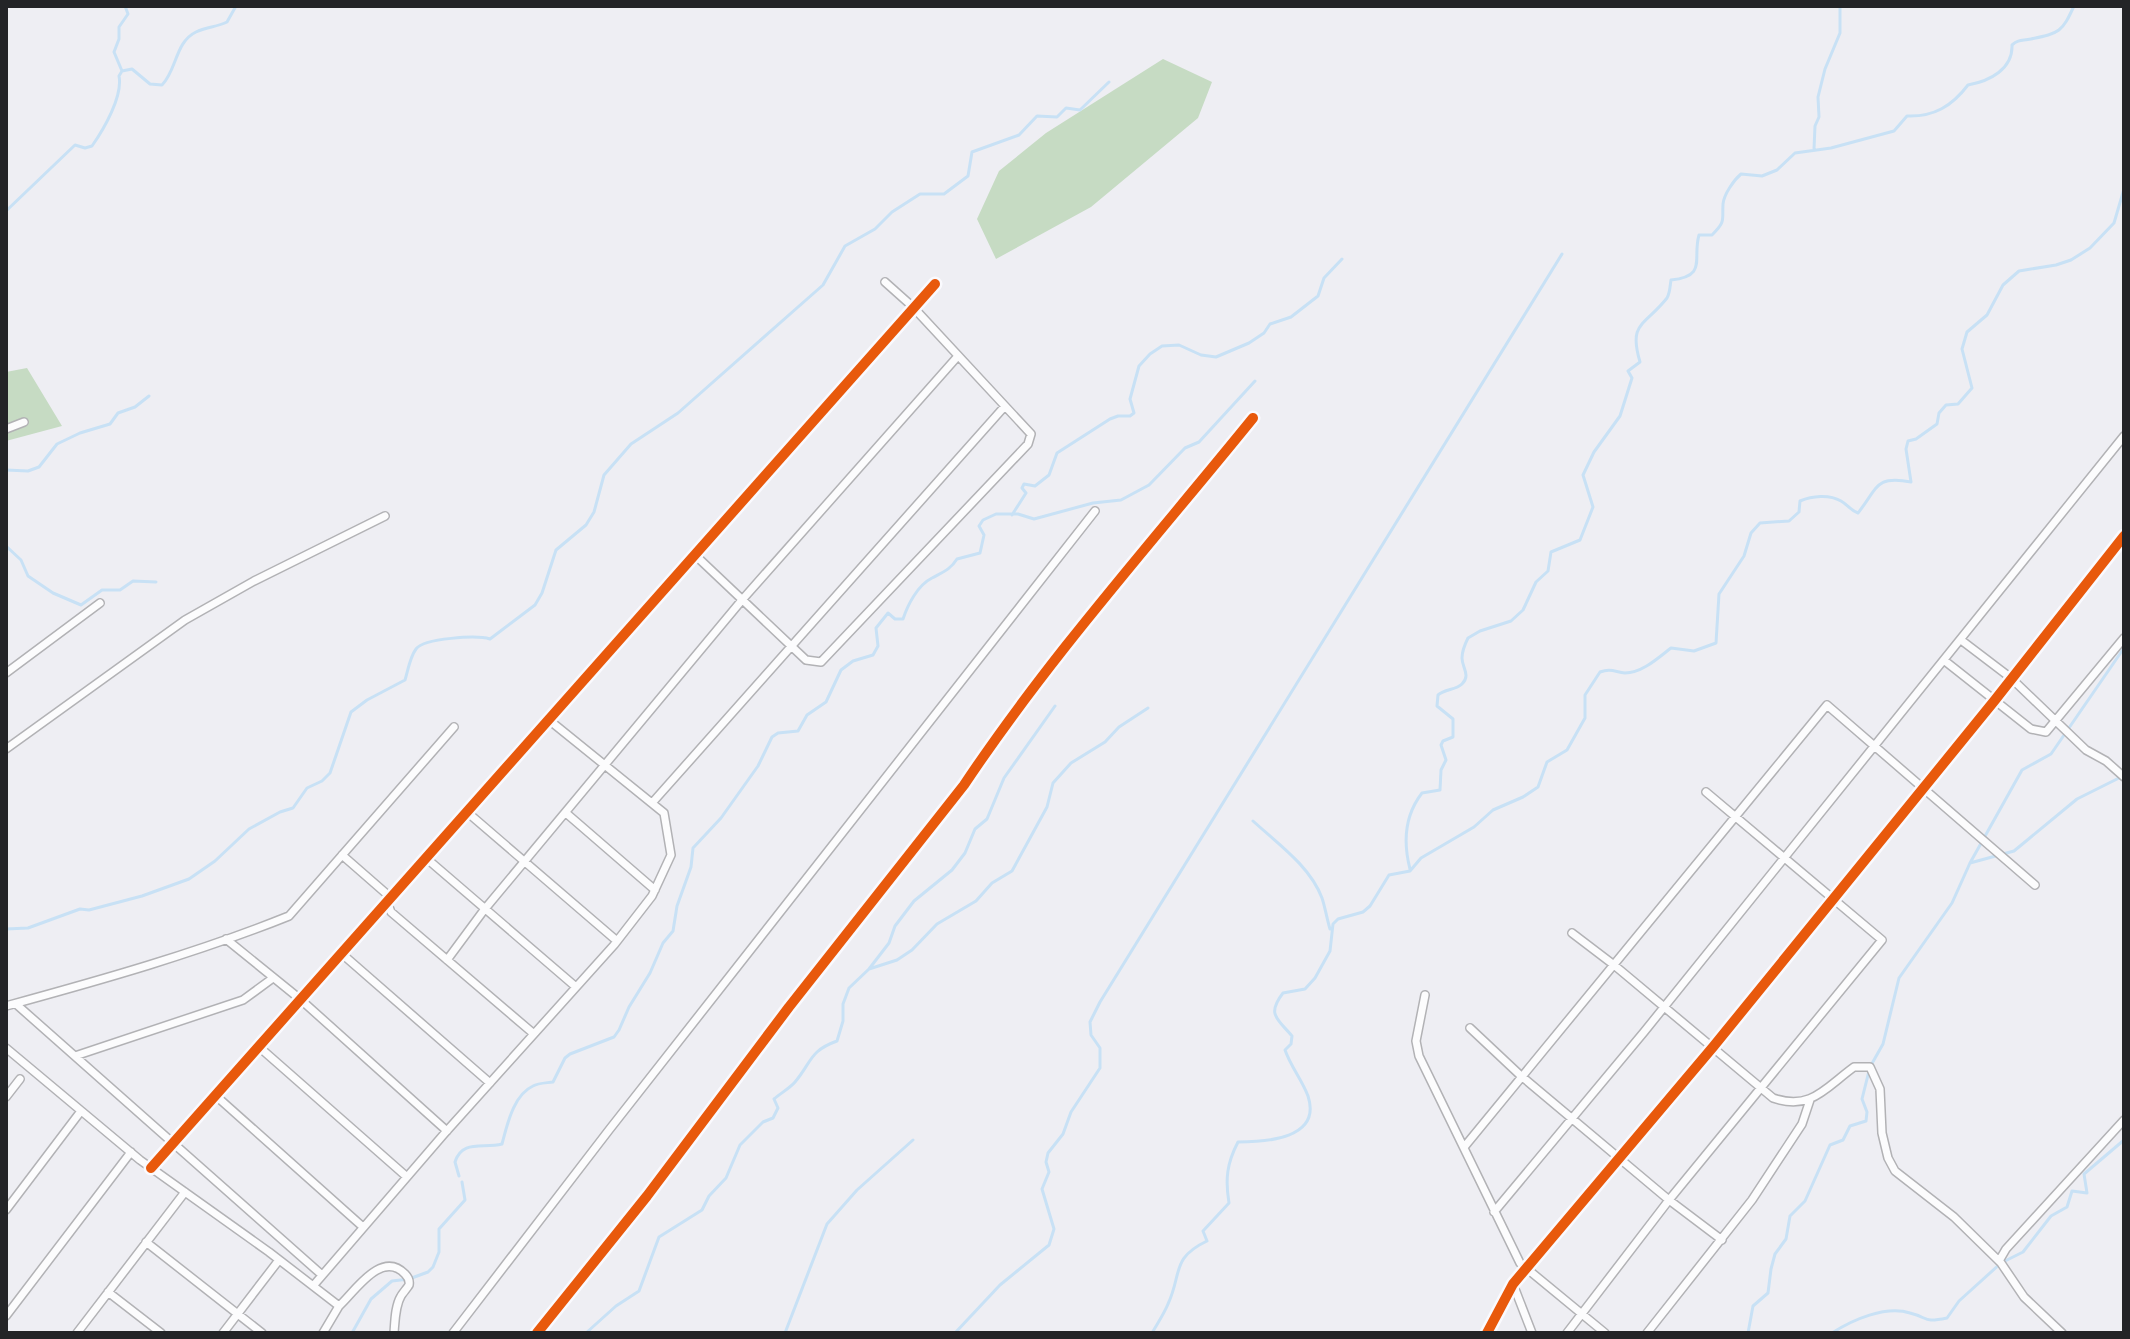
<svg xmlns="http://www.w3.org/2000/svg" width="2130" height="1339" viewBox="0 0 2130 1339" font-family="Lato,sans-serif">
<rect width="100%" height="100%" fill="#eeeef3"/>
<path fill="#c6dbc3" d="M1163,59L1212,82L1198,118L1091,207L996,259L977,219L999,171L1046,133Z
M27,368L62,426L6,441V372Z"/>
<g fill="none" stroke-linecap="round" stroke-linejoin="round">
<path stroke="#c8e1f5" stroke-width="3" d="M122,71L132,69L150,84L162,85C177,70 175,42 196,32C206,27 217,27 227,22L236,6
M1814,149L1815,126L1819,117L1818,97L1825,69L1840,33V6
M6,211L75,145L85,148L92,146C104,129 123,96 119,76L122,71L114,52L119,39V27L128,14L125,6
M6,470L28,471L39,467L57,444L80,433L110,424L118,413L135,407L149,396
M1012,515L1026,493L1022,488L1024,484L1035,486L1049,475L1057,453L1110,419L1118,416H1130L1134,413L1130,399L1139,366L1150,354L1162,346L1179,345L1201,355L1216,357L1249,343L1264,333L1270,324L1291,317L1318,296L1324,278L1342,259
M6,546L21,560L28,576L53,593L81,605L102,590H120L133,581L156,582
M1253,821C1277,843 1310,866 1322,898C1325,907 1327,919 1330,929
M1970,863L2014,851L2077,799L2121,777
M1410,869C1403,842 1405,815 1422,793L1440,790L1441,770L1446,760L1441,745L1443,741L1453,737V719L1437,706L1438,695C1445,689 1456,690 1462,684C1471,675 1462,668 1462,658C1462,651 1465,644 1468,638L1480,631L1511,621L1523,610L1536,582L1548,571L1551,552L1580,540L1593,507L1583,475L1594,452L1620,416L1632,378L1628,371L1640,362C1628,322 1645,326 1667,298C1670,293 1670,286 1671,280C1708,276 1692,259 1699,235H1712C1726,221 1722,221 1723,204C1724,194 1734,180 1741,174L1762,176L1777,170L1795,153L1831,148L1894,131L1907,116C1934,117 1952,106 1968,85C1990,81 2013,69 2012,45C2019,39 2022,41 2031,39C2060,33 2062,32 2074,6
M6,929L28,928L80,909L89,910L142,896L189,879L215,861L249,829L280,812L293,808L307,788L322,781L330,773L351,712L367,700L405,680C408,670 410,657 416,649C424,638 477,635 490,639L535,605L542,593L556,550L586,525L594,512L604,475L631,444L678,413L823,285L845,246L875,229L892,212L920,194H944L968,176L972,152L1019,135L1037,116L1057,117L1066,108L1080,110L1109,82
M869,969L897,960L912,950L937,924L976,901L992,883L1012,871L1047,807L1053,783L1071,763L1105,742L1119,727L1148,708
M459,1176L455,1162C462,1139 483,1149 502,1144C507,1126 513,1095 533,1086C538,1083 546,1083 553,1082L565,1058L570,1054L614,1037L619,1030L629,1007L650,973L663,943L673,931L677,906L691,867L693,848L721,818L758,766L772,737L778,733L798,731L807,715L826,702L841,670L853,661L873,655L878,646L876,628L888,613L895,619H903C908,604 918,585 932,578C943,572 950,570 957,559L980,553L984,535L979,526L983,520L996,514H1018L1034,519L1093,503L1121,500L1149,485L1185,448L1199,442L1255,381
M352,1333L371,1299L392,1281L409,1279L428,1272L433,1267L439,1252V1229L465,1200L462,1182
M586,1333L616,1306L639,1291L659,1237L702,1210L709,1196L726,1178L740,1145L763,1122L773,1118L778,1108L774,1099C781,1093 790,1088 795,1082C812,1062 809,1051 837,1041L843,1021V1004L849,988L869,969L889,943L895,926L914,901L952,870L965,853L975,829L987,819L1004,778L1055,706
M785,1333L827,1224L857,1190L913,1140
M955,1333L1000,1285L1049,1245L1054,1229L1042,1189L1049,1172L1046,1162L1048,1153L1063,1134L1071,1112L1100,1068V1048L1091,1035L1090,1022L1100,1002L1562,254
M1152,1333C1157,1324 1164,1314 1168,1304C1182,1274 1171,1258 1207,1241L1203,1231L1229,1203C1225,1179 1227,1163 1238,1142C1266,1142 1322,1139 1308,1096C1302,1080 1291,1067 1285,1050L1291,1044L1292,1036C1278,1019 1266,1015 1283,993L1305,989L1315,978L1330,951L1333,924L1338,919L1363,912L1370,906L1389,875L1410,871L1421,858L1474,827L1493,810L1523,797L1538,787L1547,762L1567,750L1585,718V695L1600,672C1611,668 1615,672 1625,673C1642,673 1658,658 1671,648L1694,651L1716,643L1719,594L1744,556L1751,533L1760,523L1789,521L1799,512L1800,501C1812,496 1829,494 1841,501C1848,505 1850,510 1858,513C1878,488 1875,475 1911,482L1906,449L1908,441L1916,439L1937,424L1939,413L1946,405L1958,404L1972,388L1962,349L1967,332L1987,315L2003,285L2019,271L2056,265L2071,260L2090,248L2114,223L2124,189
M1748,1333L1753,1306L1768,1293L1771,1269L1775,1254L1786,1239L1790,1216L1805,1201L1830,1145L1843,1140L1850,1126L1866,1121L1867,1112L1862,1099L1870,1067L1883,1044L1899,978L1952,903L1970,863L2022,770L2051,754L2124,648
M1832,1333C1852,1320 1886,1305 1910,1313C1930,1318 1922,1323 1947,1318L1959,1301L2001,1263L2023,1252L2051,1216L2067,1207L2072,1191L2087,1193L2084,1174L2124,1140"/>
<g stroke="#b2b2b5" stroke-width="10">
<path id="minor" d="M6,429L24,422
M694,554L806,660L821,662L1028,444L1031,434L913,307L885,282
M1961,640L2011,678L2086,750L2106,761L2124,777
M1945,661L2031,729L2046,732L2124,638
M6,673L100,603
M6,749L185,620L254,581L385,516
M652,803L1005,406
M467,812L617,941
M566,813L655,890
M342,855L389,896L387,902L391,912L534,1034
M426,858L576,987
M1572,933L1614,965L1773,1098C1811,1111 1825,1088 1854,1067H1870L1880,1089L1882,1133L1888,1158L1895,1171L1954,1217L2001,1263L2024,1297L2062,1333
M226,939L300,999L447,1131
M341,953L490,1083
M447,960L484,910L742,600L958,356
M1425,995L1416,1041L1419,1056L1520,1263L1605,1333
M16,1004L322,1275
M6,1006C101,980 197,953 289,916L454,727
M1470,1028L1520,1075L1669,1200L1722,1240
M258,1046L407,1177
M6,1048L140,1160L269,1252L339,1306C354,1293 381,1249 405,1274C408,1277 410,1280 409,1285C408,1287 402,1294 401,1296C395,1306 395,1321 394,1333
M75,1056L243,1000L273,978
M215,1095L363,1227
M6,1097L20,1079
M1465,1146L1827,705L2035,885
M151,1168L935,284
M6,1210L81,1111
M1494,1212L1644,1032L2124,436
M146,1242L262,1333
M1999,1261L2006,1249L2124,1120
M1513,1284L1532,1333
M313,1286L444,1134L614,945L652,896L671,855L664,813L549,720
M108,1292L161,1333
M6,1316L131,1152
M77,1333L185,1192
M223,1333L279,1260
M323,1333L339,1306
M453,1333L609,1130L1095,511
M537,1333L647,1196L789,1007L964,785C1050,656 1155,539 1253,418
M1487,1333L1513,1284L1713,1047L1995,700L2124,536
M1567,1333L1669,1200L1882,940L1706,792
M1647,1333L1752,1200L1802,1124L1810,1100"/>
</g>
<use href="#minor" stroke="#fcfcfd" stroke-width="7"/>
<g stroke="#fafafe" stroke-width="15">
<path id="cycleway" d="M151,1168L935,284
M537,1333L647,1196L789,1007L964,785C1050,656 1155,539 1253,418
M1487,1333L1513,1284L1713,1047L1995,700L2124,536"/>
</g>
<use href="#cycleway" stroke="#e8590c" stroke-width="10"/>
</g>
<rect width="2130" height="1339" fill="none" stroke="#232427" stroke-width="16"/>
</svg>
